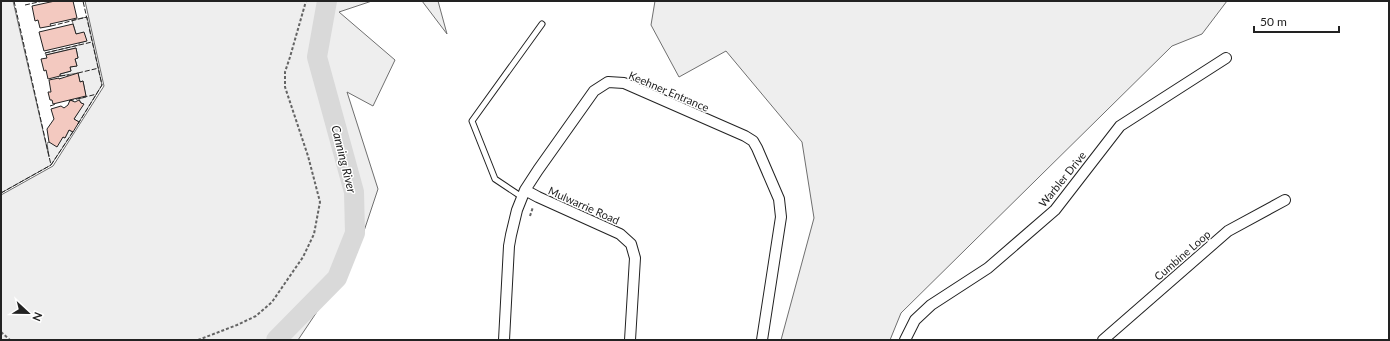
<svg xmlns="http://www.w3.org/2000/svg" width="1390" height="341" viewBox="0 0 1390 341" font-family="Lato,sans-serif">
<rect width="100%" height="100%" fill="#fff"/>
<path fill="#eee" stroke="#6f6f6f" d="M1,1H13L49,157L47,143L63,137L65,138L69,130L73,132L51,165L1,193Z
M85,1H372L339,12L395,60L373,106L347,92L378,189L357,252L298,340H1V195L53,166L104,86Z
M422,1H438L447,34Z
M655,1H1227L1202,34L1172,46L901,313L890,340H781L814,218L802,142L726,51L679,77L651,25Z
M87,17L102,85L79,122L74,119L83,104L81,103L79,99L86,97L83,81L80,82L78,73L60,76V74L71,71L70,67L77,66L75,59L78,58L76,48L46,55L45,53L79,45V43L86,41L84,33L76,34L72,20Z"/>
<g fill="none" stroke-linecap="round" stroke-linejoin="round">
<path stroke="#d9d9d9" stroke-width="20" d="M276,340L337,278L355,233L354,192L317,57L327,1"/>
</g>
<path fill="#f3c9c0" stroke="#222" d="M55,1H73L77,18L50,24L51,26L40,28L38,20L35,21L32,6Z
M73,24L76,34L84,32L87,41L44,51L39,32Z
M76,48L78,58L75,59L77,66L70,67L71,71L60,74V76L48,79L46,70L44,71L41,59L47,58L46,55Z
M78,73L80,82L83,81L86,96L53,104L52,100H50L48,92H51L49,80L59,78V79Z
M70,100L75,102L79,100L81,103L84,104L74,119L79,122L73,132L69,130L65,138L63,137L57,147L49,142L47,129L54,119L51,109L61,106L64,108L68,105Z"/>
<g fill="none" stroke-linecap="round" stroke-linejoin="round">
<g stroke="#222" stroke-width="7">
<path id="lane" d="M522,197L495,179L472,121L542,24"/>
</g>
<g stroke="#222" stroke-width="12">
<path id="street" d="M525,190L538,197L620,234L631,244L635,258L630,340
M504,340L509,246L511,235L517,210L525,190L538,170L594,91L608,82L624,83L745,136L753,141L757,148L779,199L781,217L762,340
M905,340L915,320L931,305L988,268L1055,210L1120,126L1226,58
M1103,340L1228,231L1285,200"/>
</g>
<path stroke="#646464" stroke-width="2" stroke-dasharray="3 2" stroke-linecap="butt" d="M530,216L533,207
M1,332L10,340
M198,340L237,325L256,316L272,302L303,257L314,234L320,202L308,156L285,87V72L290,57L306,1"/>
<use href="#lane" stroke="#fff" stroke-width="5"/>
<use href="#street" stroke="#fff" stroke-width="10"/>
<path stroke="#222" stroke-width="1" stroke-dasharray="5 2" stroke-linecap="butt" d="M14,1L51,165L74,130
M25,5L43,1
M51,26L87,17
M45,53L92,42
M78,73L99,68
M60,76L69,75
M69,101L97,94
M50,106L56,104
M78,124L102,85L83,1
M1,193L51,165"/>
</g>
<g text-anchor="middle" dominant-baseline="central" stroke-width="3" stroke-linejoin="round" paint-order="stroke">
<g font-size="11" fill="#222" stroke="#fff">
<text transform="translate(669 91) rotate(23)">Keehner Entrance</text>
<text transform="translate(1062 179) rotate(-51)">Warbler Drive</text>
<text transform="translate(584 205) rotate(24)">Mulwarrie Road</text>
<text transform="translate(1182 255) rotate(-41)">Cumbine Loop</text>
</g>
<g font-size="12" font-style="italic" fill="#222" stroke="#fff">
<text transform="translate(344 159) rotate(76)">Canning River</text>
</g>
</g>
<rect width="1390" height="341" fill="none" stroke="#222222" stroke-width="4"/>
<g transform="translate(28 313) rotate(112)" stroke="#ffffff" stroke-width="3" paint-order="stroke">
<path d="M0-3L7 15L0 10L-7 15Z" fill="#222222"/>
<text y="-6" font-size="11" font-weight="bold" text-anchor="middle" fill="#222222">N</text>
</g>
<path d="M1254 26v6h85v-6" fill="none" stroke="#222222" stroke-width="2"/>
<text x="1260" y="26" font-size="12" fill="#222222" stroke="#ffffff" stroke-width="3" paint-order="stroke">50 m</text>
</svg>
